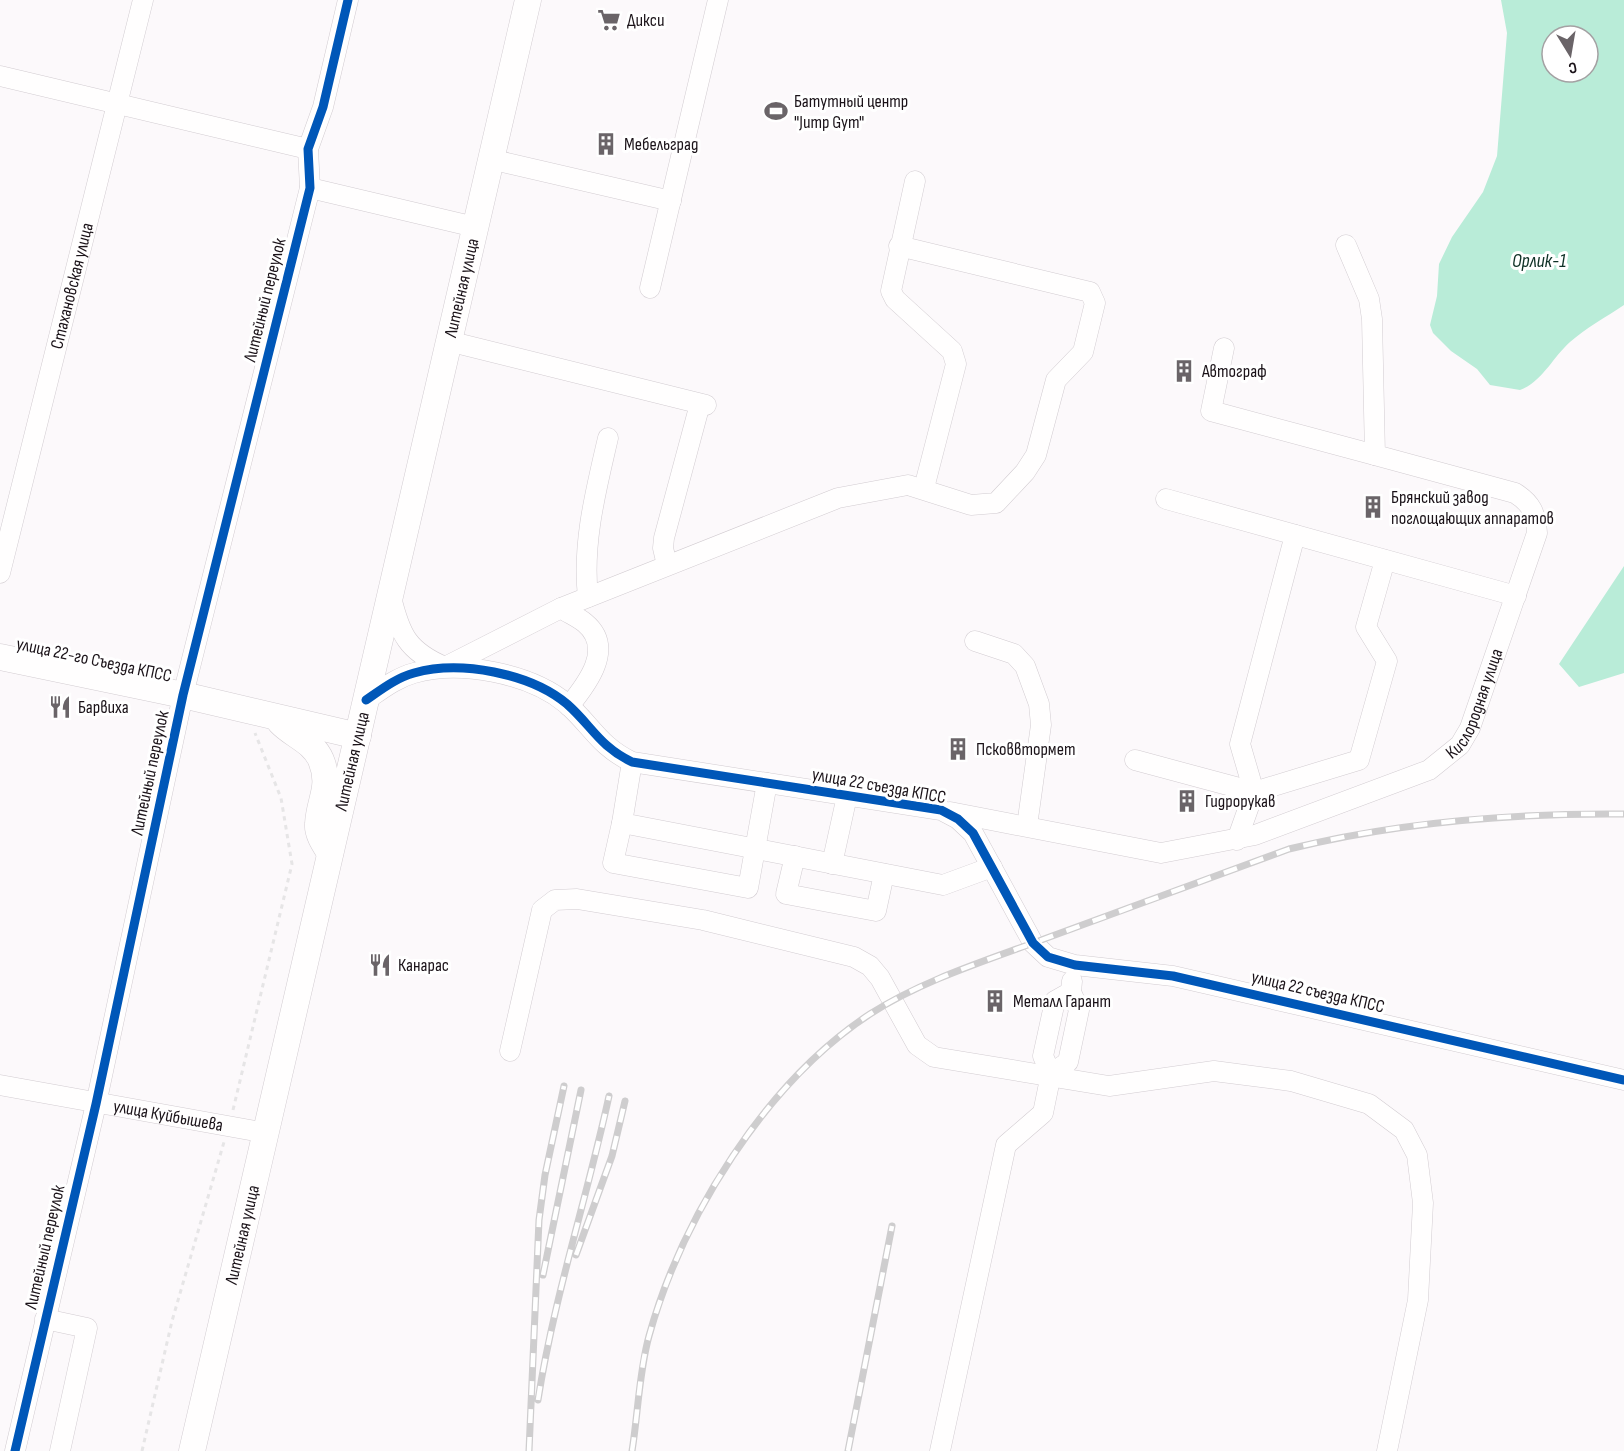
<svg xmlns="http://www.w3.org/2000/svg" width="1624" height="1451" viewBox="0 0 1624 1451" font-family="'Sofia Sans Condensed',sans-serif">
<rect width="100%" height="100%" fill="#fcf9fb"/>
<path fill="#b9ecd8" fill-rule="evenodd" d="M1501,0H1624V305C1606,317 1586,328 1570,342C1553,357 1542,382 1520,390L1490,385L1477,369L1451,351L1433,333L1430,325L1437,296L1439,264L1452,237L1483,192L1497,156L1507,33ZM1552,36H1588V72H1552Z
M1624,566V673L1579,687L1559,664Z"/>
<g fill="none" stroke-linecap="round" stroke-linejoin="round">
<g stroke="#d2ccd1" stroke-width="21">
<g id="minor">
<path d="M0,76L308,149"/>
<path d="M490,159L671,201"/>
<path d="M915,181L891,291L895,299L952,351L956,364L924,488"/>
<path d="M310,188L475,227"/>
<path d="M650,288L718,0"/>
<path d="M448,341L706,405"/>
<path d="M1224,348L1211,411L1375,455"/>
<path d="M1166,499L1516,596"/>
<path d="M1295,535L1240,744L1254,792L1359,760L1387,661L1366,627L1385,560"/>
<path d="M667,565L663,548L664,538L700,404"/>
<path id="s1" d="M0,573L143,0"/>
<path d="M391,597C400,634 407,651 445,667L561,608C568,613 578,617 585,623C615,648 587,684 569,706"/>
<path d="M588,597C582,543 596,490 608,438"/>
<path d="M561,608L838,498L908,485L971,505L996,503L1025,472L1036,455L1056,380L1083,352L1095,303L1090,292L899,246"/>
<path d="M975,641L1014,654L1025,666L1039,704L1041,725L1027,826"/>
<path d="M366,700C382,689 396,678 414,673C460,660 530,673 567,704C592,726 599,746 632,762L941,810L958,819L973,833L1033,943L1048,957L1075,965L1173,976L1624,1080"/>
<path d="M1135,760L1254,792L1237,840"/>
<path d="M632,762L622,823L943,885L992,867"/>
<path id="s2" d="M950,812L1161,853L1255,835L1429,770L1460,745L1470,728L1537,533C1536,513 1531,503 1515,493L1375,455L1372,319L1369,299L1346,245"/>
<path d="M622,823L613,863L748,888L767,783"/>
<path d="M795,856L786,894L876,911L884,874"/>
<path d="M832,864L847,796"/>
<path d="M510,1051L542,910L555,900L577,899L703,920L854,957L870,966L880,978L917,1045L934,1057L1109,1086L1214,1071L1291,1081L1369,1104L1404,1130L1417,1155L1423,1203L1418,1300L1387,1451"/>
<path d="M1051,1074L1068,1062L1079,1010L1071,992L1072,981"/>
<path id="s3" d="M0,1085L266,1133"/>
<path d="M45,1319L87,1328L60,1451"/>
<path d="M15,1451L96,1104L183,695L310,188L308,149L323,107L348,0"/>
<path d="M940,1451L1006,1145L1043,1113L1051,1074L1043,1056L1055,1001L1071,992"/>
</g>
</g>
<g stroke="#d2ccd1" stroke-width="27">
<g id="major">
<path d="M0,657L183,695L358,736"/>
<path d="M280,722C293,736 313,741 321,760C332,787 319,800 318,824C317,834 325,845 330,853"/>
<path id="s4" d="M192,1451L528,0"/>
</g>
</g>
<path stroke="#e6e5e6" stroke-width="3" stroke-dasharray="4.5 4.5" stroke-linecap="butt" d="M233,1110L292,864L281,798L255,733
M142,1451L172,1321L224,1142"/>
<use href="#minor" stroke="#fffefe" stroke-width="20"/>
<use href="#major" stroke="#fffefe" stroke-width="26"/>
<g stroke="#cecdce" stroke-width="7">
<path id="rail" d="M576,1255L612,1156L625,1101
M543,1275L581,1090
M538,1400C554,1297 587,1198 609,1096
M529,1451L539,1220L545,1175L564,1086
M632,1451C638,1414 639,1372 649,1336C682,1217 766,1082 870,1014C923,980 985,961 1044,939C1126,909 1207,879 1289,849C1398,822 1512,813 1624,814
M848,1451L892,1226"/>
</g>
<use href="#rail" stroke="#fff" stroke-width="4.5" stroke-dasharray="14" stroke-linecap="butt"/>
<g stroke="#fff" stroke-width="13">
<path id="cycleway" d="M366,700C382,689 396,678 414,673C460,660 530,673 567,704C592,726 599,746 632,762L941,810L958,819L973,833L1033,943L1048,957L1075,965L1173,976L1624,1080
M15,1451L96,1104L183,695L310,188L308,149L323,107L348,0"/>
</g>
<use href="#cycleway" stroke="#0057b8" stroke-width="9"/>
</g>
<defs>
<g id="supermarket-bare" transform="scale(1.8)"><path d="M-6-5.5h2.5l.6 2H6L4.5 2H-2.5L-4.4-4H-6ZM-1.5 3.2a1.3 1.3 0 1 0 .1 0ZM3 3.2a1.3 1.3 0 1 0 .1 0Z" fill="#6a6468" stroke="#fff" stroke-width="2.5" paint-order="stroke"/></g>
<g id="stadium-bare" transform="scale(1.8)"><path d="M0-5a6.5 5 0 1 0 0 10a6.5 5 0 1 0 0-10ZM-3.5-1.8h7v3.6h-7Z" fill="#6a6468" stroke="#fff" stroke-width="2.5" paint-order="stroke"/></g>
<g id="building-bare" transform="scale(1.8)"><path d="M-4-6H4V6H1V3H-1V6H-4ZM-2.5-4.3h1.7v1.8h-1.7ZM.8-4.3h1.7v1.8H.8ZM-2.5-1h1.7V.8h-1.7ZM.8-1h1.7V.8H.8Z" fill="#6a6468" stroke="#fff" stroke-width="2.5" paint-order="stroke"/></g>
<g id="restaurant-bare" transform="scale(1.8)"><path d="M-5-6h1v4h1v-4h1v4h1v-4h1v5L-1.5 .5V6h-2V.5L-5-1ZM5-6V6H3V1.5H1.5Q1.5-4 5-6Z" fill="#6a6468" stroke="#fff" stroke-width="2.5" paint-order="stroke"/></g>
</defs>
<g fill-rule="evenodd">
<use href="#supermarket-bare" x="609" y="20"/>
<use href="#stadium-bare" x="776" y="111"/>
<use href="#building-bare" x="606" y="144"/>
<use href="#building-bare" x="1184" y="371"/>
<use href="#building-bare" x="1373" y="507"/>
<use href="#restaurant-bare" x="60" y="707"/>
<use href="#building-bare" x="958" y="749"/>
<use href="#building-bare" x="1187" y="801"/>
<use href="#restaurant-bare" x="380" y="965"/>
<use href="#building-bare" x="995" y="1001"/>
</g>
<g text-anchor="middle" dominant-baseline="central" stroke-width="6" stroke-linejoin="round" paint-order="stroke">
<g font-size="18" fill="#1b1319" stroke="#fff" text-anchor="start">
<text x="627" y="20">Дикси</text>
<text x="794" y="101">Батутный центр<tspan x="794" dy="21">"Jump Gym"</tspan></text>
<text x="624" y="144">Мебельград</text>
<text x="1202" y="371">Автограф</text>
<text x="1391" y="497">Брянский завод<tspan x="1391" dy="21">поглощающих аппаратов</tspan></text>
<text x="78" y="707">Барвиха</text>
<text x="976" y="749">Псковвтормет</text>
<text x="1205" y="801">Гидрорукав</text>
<text x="398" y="965">Канарас</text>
<text x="1013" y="1001">Металл Гарант</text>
</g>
<g font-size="18" fill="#1b1319" stroke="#fff">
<text stroke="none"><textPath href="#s1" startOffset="296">Стахановская улица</textPath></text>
<text stroke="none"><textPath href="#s4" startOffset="1194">Литейная улица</textPath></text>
<text transform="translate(265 300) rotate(-76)">Литейный переулок</text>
<text transform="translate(94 660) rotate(12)">улица 22-го Съезда КПСС</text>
<text stroke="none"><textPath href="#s2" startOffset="580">Кислородная улица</textPath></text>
<text stroke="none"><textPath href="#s4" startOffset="708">Литейная улица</textPath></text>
<text transform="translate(150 773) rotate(-78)">Литейный переулок</text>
<text transform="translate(879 786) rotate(10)">улица 22 съезда КПСС</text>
<text transform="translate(1318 992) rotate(13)">улица 22 съезда КПСС</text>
<text stroke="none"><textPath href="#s3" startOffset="171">улица Куйбышева</textPath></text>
<text stroke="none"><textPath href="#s4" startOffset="222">Литейная улица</textPath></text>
<text transform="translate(45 1247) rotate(-77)">Литейный переулок</text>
</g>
<g font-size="20" font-style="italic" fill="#0f3126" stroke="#fff">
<text x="1539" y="261">Орлик-1</text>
</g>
</g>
<g transform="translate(1570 54) rotate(169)"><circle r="28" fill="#ffffff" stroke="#a4a1a3" stroke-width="1.5"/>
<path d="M0-4.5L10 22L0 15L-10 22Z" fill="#6a6468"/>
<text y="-9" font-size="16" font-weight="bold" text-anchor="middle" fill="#1b1319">С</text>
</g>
</svg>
